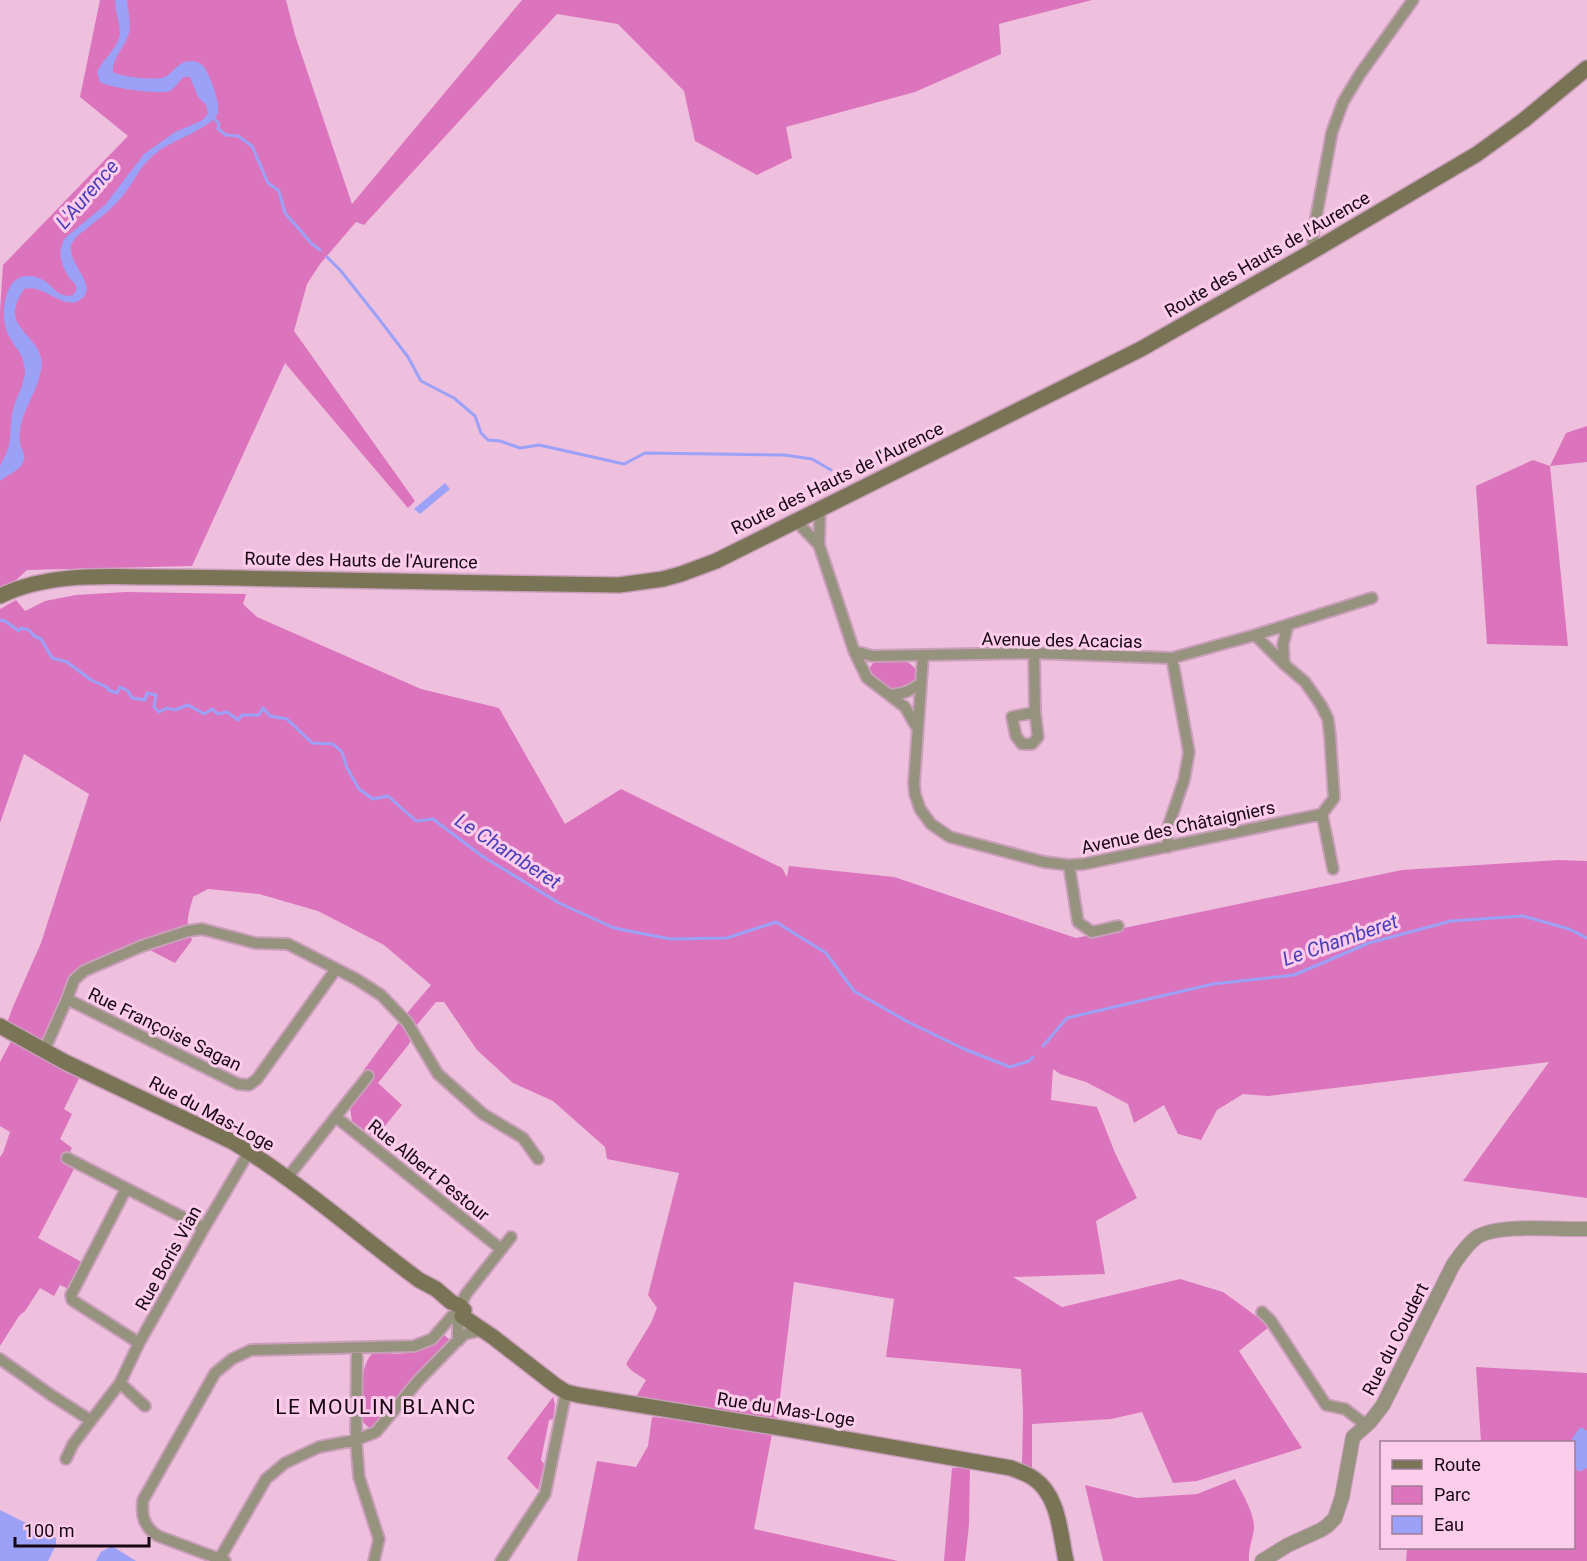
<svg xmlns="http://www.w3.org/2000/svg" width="1587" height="1561" viewBox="0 0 1587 1561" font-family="Roboto,sans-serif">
<rect width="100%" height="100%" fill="#efbfde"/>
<path fill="#db74bc" d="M100,0H286L295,35L352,204L522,0H1092L999,24L1001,54L915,92L786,127L792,158L757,175L695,141L684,91L618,24L557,14L364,225L356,222L320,264L307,284L294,331L415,501L408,508L285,363L192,566L27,570L0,595V311L3,265L128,136L80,97Z
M1587,426V462L1550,466L1568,646L1487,644L1476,486L1533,460L1550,466L1566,433Z
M126,592L246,594L243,604L257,617L421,689L499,708L565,824L621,789L782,868L787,877L789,866L894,877L1076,938L1402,870L1558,860L1587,861V1198L1463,1181L1549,1062L1268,1096L1243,1094L1217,1110L1201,1140L1178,1134L1164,1105L1134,1123L1128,1104L1086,1082L1060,1074L1053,1069L1051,1100L1097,1107L1115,1153L1137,1198L1096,1221L1105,1274L1013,1277L1062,1307L1180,1279L1223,1292L1267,1324L1269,1327L1239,1351L1302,1448L1197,1481L1173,1483L1142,1412L1111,1419L1032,1424V1470L1022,1465L1023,1412L1021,1369L886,1357L894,1299L794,1282L777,1422L636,1397L646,1380L632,1371L626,1364L651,1323L657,1308L648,1295L679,1173L607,1159L605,1147L553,1101L513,1083L477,1050L444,1002H436L416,1026L409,1044L378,1083L402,1105L375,1138L352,1121L350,1108L373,1080L363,1071L397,1025L431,985L384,945L318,911L259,894L208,889L193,897C189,914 184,923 192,940L175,963L142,946L84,971L44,1051L83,1070L64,1109L72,1114L60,1139L72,1148L64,1164L74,1169L38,1238L87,1265L73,1291L60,1285L54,1296L40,1288L25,1311L19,1316L0,1346V1157L3,1153L10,1132L0,1126V1062L15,1034L5,1029L12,1009L41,943L89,794L24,754L0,823V609L16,600L25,611L45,601L76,595Z
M904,660C916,667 918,670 916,683L891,691L870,674L869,669L873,663Z
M442,1333L451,1341L429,1364L427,1362L392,1402L394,1404L374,1428L368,1427L362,1421C363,1404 357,1358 377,1351C381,1350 388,1351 391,1351L392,1354L410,1353V1350L428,1347Z
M1476,1367L1587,1373V1561H1406L1407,1548H1574V1442H1481Z
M553,1397L555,1404L553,1419L549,1420L541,1460L544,1464L538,1490L507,1458Z
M652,1417L691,1420L772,1434L754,1529L898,1561H577L597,1461L636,1467L648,1446Z
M970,1467L969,1525L965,1561H944L952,1468Z
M1235,1479C1241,1491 1255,1514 1254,1528C1253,1539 1248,1550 1249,1561H1103L1085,1485L1137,1498L1197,1494Z"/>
<path fill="#9ba1f7" d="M115,0H127C128,10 131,23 129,33C126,46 111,59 113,72C120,77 153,80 162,78C174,75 175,61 193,61C198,62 201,63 204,67C210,76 222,105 217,115C213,125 175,141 163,148C155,153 146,162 140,170C136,176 132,183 128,189C118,203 106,214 92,224C86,230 76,235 72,243C64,262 101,286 80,300C63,311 44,283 24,289C21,294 17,300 16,306C9,327 38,339 41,358C45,378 26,404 21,424C20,430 19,437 20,442C20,449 26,453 24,460C21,470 8,475 0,481C0,477 0,471 0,467C2,460 7,453 9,446C11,434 10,422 13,410C16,397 25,384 25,370C23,351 15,349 8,334C1,319 3,299 11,285C18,274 33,274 43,280C49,283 52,288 57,292C63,296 74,299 76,290C78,285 73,282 70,279C61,265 56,251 66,237L105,205L144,154L175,132L201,121L208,114L206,105L198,97L190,77H183C179,82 175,88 170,91C160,95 109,88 100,82L97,72C103,60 119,46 120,34C120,23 115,11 115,0Z
M445,483L450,489L420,514L414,509Z
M1581,1427L1587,1431V1468L1581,1471H1577L1574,1458V1442H1570L1578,1430Z
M0,1510L56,1538V1545L48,1561H0Z
M112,1546L136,1561H96L101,1552Z"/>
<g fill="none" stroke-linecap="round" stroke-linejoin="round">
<path stroke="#9ba1f7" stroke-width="3" d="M213,117L219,124L218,129L226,135L238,136L252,146L268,183L279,191L285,213L312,244L320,250
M327,257L341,271L379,319L408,357L421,381L454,398L475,416L481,433L488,440L500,441L520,448L539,445L624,464L645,453L784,455L812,459L831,470
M0,620L5,621L19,631L21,628L29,630L34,636L41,639L52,658L67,662L91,680L107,687L108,690L117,693L120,687L128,691L132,698L145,700L147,693L156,695L154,707L159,712L167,708C176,712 179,708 188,705L204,714L212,709L218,714L227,712L238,720L242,715H259L263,708L270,716L287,719L312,743L333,744L342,752L347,768L359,789L373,799L388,796L416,821L433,819L482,856L559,903L614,928L670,939L727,938L776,922L826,953L854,991L908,1022L964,1049L1010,1067L1029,1061L1033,1057
M1043,1046L1067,1018L1213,984L1294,975L1369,943L1451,921L1523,916L1569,929L1587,938"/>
<g stroke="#c89eb9" stroke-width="14">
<path id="minor" d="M1313,251V234L1332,132L1343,102L1360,74L1413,0
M820,508L819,545L854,651L872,656L1034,653L1172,658L1255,635L1372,598
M795,520L819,545
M1255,635L1284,664L1283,644L1288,625
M854,651L867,678L905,707L917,728
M1034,653L1035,712L1038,737L1032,744H1022L1016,736L1012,717L1035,712
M923,656L914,783L915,794L920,809L931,824L950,837L1044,862L1069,865L1084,864L1322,814
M1284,664L1305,682L1321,705L1328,719L1330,736L1334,798L1322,814L1333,869
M891,695C903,694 910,691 920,684
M1168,847L1167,830L1184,780L1189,752L1172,658
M1069,865L1078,922L1092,932L1118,926
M67,999L238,1084L249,1085L257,1079L336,969
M44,1051L67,999L74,980L84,971L142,946L188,931L202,929L255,943L288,944L356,979L381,995L407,1022L438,1074L483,1114L523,1138L538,1159
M336,1117L501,1249
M67,1158L204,1228
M287,1178L368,1076
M126,1189L71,1295L72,1300L139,1343
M460,1306L466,1294L511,1237
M1262,1312L1271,1321L1326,1405L1345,1409L1366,1425
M458,1341V1318
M357,1348L356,1440L359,1477L379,1539L374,1561
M0,1359L51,1395L90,1420
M145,1406L120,1383L139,1343L204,1228L249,1152
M66,1459L73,1444L120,1383
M220,1558L266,1479L285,1463L319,1447L356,1440L376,1432L418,1381L455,1343L465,1334L483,1330
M225,1561L158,1536C144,1527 141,1516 143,1500L215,1373L232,1359L251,1350L414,1346L432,1339L452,1316
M501,1561L545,1494L566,1392"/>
</g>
<g stroke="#c89eb9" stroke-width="16">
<path id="tertiary" d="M1262,1561L1288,1545L1321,1530L1327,1526L1335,1518L1342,1497L1353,1437L1370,1422L1383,1405L1453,1265C1460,1255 1467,1244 1477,1237C1500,1223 1559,1230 1587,1229"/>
</g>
<g stroke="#c89eb9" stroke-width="18">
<path id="secondary" d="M0,596C45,574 98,576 147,577C192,577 238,578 283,579C395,582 507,583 619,585L663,579L681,574L716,561L1141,349L1313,251L1477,154L1524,120L1587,68
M0,1026L65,1062L233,1142C299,1182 357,1234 419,1280L436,1289L451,1302L460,1306L464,1310L462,1316
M462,1316L493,1337L555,1385L566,1392L578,1395L793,1430L1011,1468C1018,1471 1026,1473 1033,1478C1059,1495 1060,1533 1066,1561"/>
</g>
<use href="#minor" stroke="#95927d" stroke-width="10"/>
<use href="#tertiary" stroke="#95927d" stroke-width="14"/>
<use href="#secondary" stroke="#797455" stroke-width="15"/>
</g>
<g text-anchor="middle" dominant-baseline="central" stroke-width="6" stroke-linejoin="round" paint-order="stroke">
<g font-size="18" fill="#170712" stroke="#fccceb">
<text transform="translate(1267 254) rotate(-30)">Route des Hauts de l'Aurence</text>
<text transform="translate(837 478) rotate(-26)">Route des Hauts de l'Aurence</text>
<text transform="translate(361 560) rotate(1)">Route des Hauts de l'Aurence</text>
<text transform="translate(1062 640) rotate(1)">Avenue des Acacias</text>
<text transform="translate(1178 827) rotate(-12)">Avenue des Châtaigniers</text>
<text transform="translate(165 1029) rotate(26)">Rue Françoise Sagan</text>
<text transform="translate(212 1113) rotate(28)">Rue du Mas-Loge</text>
<text transform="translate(429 1170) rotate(39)">Rue Albert Pestour</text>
<text transform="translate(168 1258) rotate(-61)">Rue Boris Vian</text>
<text transform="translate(1395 1339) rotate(-63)">Rue du Coudert</text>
<text transform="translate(786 1409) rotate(9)">Rue du Mas-Loge</text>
</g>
<g font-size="20" font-style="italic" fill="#493fb9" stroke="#fccceb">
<text transform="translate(87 194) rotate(-49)">L'Aurence</text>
<text transform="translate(508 851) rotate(33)">Le Chamberet</text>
<text transform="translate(1340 940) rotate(-19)">Le Chamberet</text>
</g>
<g font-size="21" letter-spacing="1.5" fill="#170712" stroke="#fccceb">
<text x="376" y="1407">LE MOULIN BLANC</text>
</g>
</g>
<rect x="1380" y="1441" width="195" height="108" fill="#fccceb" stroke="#a07d94" stroke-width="1.5"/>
<rect x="1392" y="1460" width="30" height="9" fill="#797455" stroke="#a07d94" stroke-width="1.5"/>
<text x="1434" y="1471" font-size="18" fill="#170712">Route</text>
<rect x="1392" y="1486" width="30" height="18" fill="#db74bc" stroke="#a07d94" stroke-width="1.5"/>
<text x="1434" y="1501" font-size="18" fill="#170712">Parc</text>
<rect x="1392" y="1516" width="30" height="18" fill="#9ba1f7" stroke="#a07d94" stroke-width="1.5"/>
<text x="1434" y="1531" font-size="18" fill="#170712">Eau</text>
<path d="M15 1537v9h134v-9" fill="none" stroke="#170712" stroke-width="3"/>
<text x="24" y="1537" font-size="18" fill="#170712" stroke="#fccceb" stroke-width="4.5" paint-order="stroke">100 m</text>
</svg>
